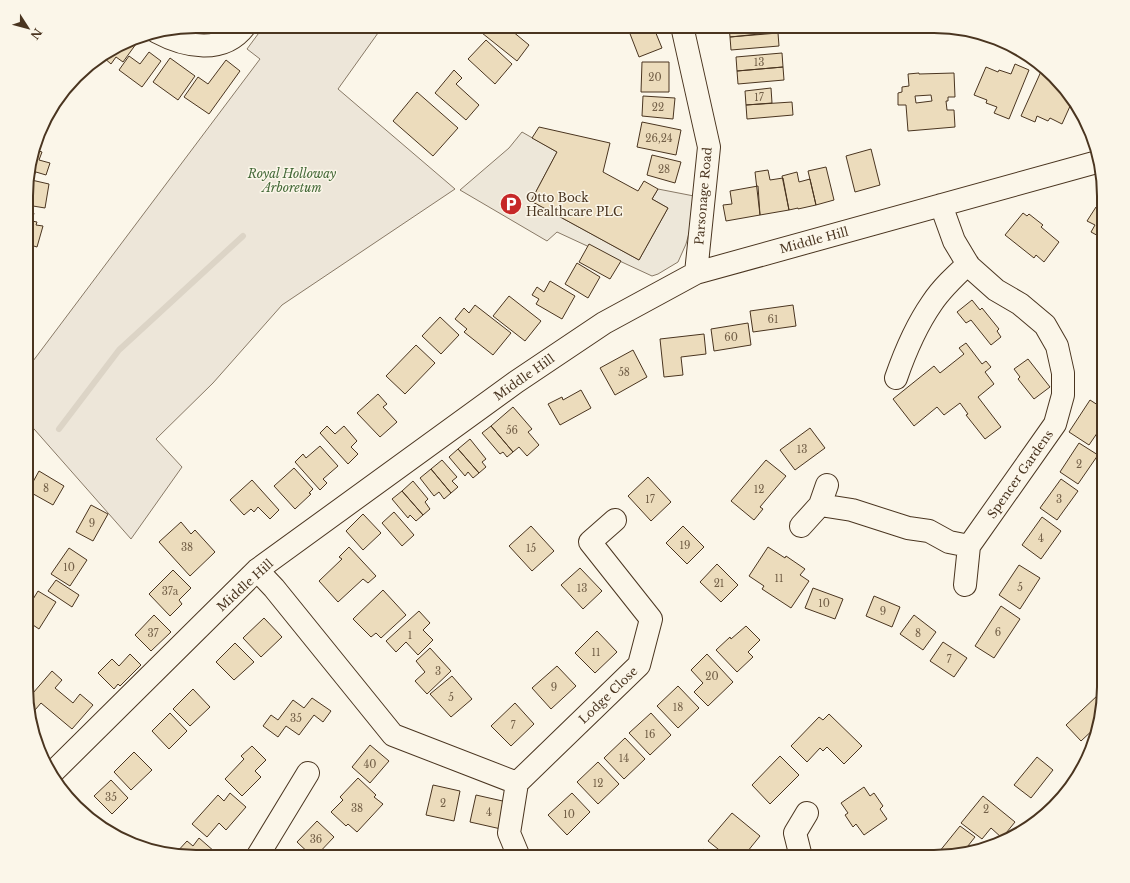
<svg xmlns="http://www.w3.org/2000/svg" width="1130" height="883" viewBox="0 0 1130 883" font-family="'Libre Baskerville',serif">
<rect width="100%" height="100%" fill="#fbf6e9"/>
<path fill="#ede6d9" stroke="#887966" d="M264,26H383L338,89L455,189L282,305L213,383L156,439L182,467L131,539L27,421V369L260,59L247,49Z"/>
<path fill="#ede7d9" stroke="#887966" d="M522,132L557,152L531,201L639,260L668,208L652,199L658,189L699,197L686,244L678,262L658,274L652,276L557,232L547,241L460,190L509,148Z"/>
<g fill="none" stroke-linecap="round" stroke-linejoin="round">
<path stroke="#dcd4c6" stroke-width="6" d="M59,429L119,350L243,236"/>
</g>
<path fill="#ecdcbc" stroke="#4a3520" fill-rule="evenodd" d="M198,26L191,35L182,28L196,26Z
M487,26H506L529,45L517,61L482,33Z
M627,26H653L662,48L639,57Z
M729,26H768L769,33L730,37Z
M778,33L779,46L731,50L730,37Z
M486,40L512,64L495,84L468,59Z
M132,41L136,44L123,62L116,57L111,64L103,57Z
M149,52L161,61L142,87L119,70L129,56L140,64Z
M782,53L783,67L737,71L736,57Z
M170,58L195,76L178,100L153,82Z
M226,60L240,71L209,114L184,97L198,77L208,84Z
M642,62H669V92H641Z
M1015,64L1029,70L1009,119L994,113L997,107L986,103L987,100L974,95L986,67L998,72L999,70L1011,74Z
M783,67L784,80L738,84L737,71Z
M1043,67L1046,69L1054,79L1052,83L1059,86L1071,104L1062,124L1050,118L1048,121L1037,116L1035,122L1021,116Z
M454,70L462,78L456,84L479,105L466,120L435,93Z
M919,73V74L954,73L955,97H948V101H946L947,110H954L955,127L908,131L906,105H898V93L902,92V87L909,86L908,74ZM931,95L932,101L916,103L915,96Z
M771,88L772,103L746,105L745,91Z
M417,92L458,128L433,156L393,121Z
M643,96L675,98L673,119L642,116Z
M792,102L793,115L747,119L746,105Z
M642,122L681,130L676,155L637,147Z
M539,127L610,143L603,172L638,191L644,181L658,189L652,199L668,208L639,260L531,201L557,152L532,138Z
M871,149L880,185L855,192L846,156Z
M36,150L42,152L39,160L50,163L46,175L36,172L34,175L28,174Z
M652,155L681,162L675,183L647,175Z
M826,167L834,200L816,205L808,171Z
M768,170L770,180L783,178L789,210L760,215L755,172Z
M797,172L799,182L810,179L816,205L798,209V208L789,210L782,176Z
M27,179L49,184L45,208L27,205Z
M758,186L760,215L726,221L723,205L732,204L730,191Z
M1096,207L1104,212V239L1091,232L1095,225L1087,221Z
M27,212L34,213L32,221L37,222L36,225L43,226L37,247L27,244Z
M1023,213L1027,216L1029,214L1043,225L1041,227L1059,242L1044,262L1036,255L1034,258L1005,235Z
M589,244L621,261L610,279L579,262Z
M577,263L600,277L588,298L565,284Z
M550,281L575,296L562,319L536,304L539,299L532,295L537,287L544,292Z
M509,296L541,321L525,341L493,316Z
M972,300L980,310L982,308L999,329L997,331L1001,337L991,345L971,320L966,323L957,312Z
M475,305L511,333L493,355L464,332L467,329L455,319L464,308L469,313Z
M793,305L796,326L753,332L750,311Z
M440,317L459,335L441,354L422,336Z
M748,323L751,345L714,351L711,329Z
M704,334L706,354L681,357L683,375L664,377L660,339Z
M966,343L982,364L986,361L991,367L985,372L994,384L978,397L1001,427L985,439L966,415L968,414L960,403L944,415L937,407L914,426L893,399L934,366L940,373L964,354L959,348Z
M416,345L435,363L405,394L386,376Z
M633,350L647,377L615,395L600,368Z
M1028,359L1050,387L1034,399L1018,379L1020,377L1014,369Z
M581,390L591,408L560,425L548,404L562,397L563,400Z
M378,394L387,404L383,407L397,422L380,437L357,413Z
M1090,400L1104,409V423L1089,445L1069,432Z
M513,407L532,429L528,432L539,445L527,456L519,447L513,452L491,426Z
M327,426L335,434L344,426L357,441L351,447L358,454L348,464L320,433Z
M491,426L513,452L507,457L503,452L500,454L482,433Z
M810,428L825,448L795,470L780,450Z
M470,439L486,459L482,462L486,467L479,473L458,449Z
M1079,443L1098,455L1078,484L1060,472Z
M320,446L338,466L323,479L327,483L320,490L295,462L303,454L306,458Z
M458,449L479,473L473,478L468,472L465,476L449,457Z
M442,460L457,477L452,481L458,487L451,493L431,469Z
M766,460L786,476L760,507L763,509L754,520L731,501Z
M294,468L313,489L309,493L311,494L295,509L274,486Z
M431,469L451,493L444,499L439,492L434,496L420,478Z
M39,471L64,486L53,505L28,491Z
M648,477L671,502L651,521L628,496Z
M1061,479L1078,491L1057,520L1040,508Z
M252,480L279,510L270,519L258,507L254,512L251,509L244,515L230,500Z
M413,481L428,499L425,502L430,509L423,515L402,491Z
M402,491L423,515L416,521L410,515L408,518L392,499Z
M91,505L108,514L93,541L76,532Z
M394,512L414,535L402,546L382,523Z
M363,514L381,533L363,550L346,531Z
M1042,517L1061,531L1041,559L1022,545Z
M181,522L191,534L195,530L215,552L190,576L159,542Z
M531,526L554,551L532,571L509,546Z
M683,526L704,547L687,564L666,543Z
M349,547L376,576L368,583L363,579L338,602L319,581L342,559L339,557Z
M768,547L785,558L786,556L805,569L800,575L809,581L791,608L762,589L764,586L749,576Z
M69,548L87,560L70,586L51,574Z
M717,564L738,585L721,602L700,582Z
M1019,565L1040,578L1020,609L999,595Z
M580,568L602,591L583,609L561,585Z
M173,570L191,588L179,600L182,604L170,616L149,594Z
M56,580L79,595L72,607L48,591Z
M813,588L843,599L835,619L805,608Z
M383,590L406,615L381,638L376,633L371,637L353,619Z
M38,591L56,602L39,629L27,621V609Z
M874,596L900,607L892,627L866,616Z
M1001,606L1020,619L994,658L975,646Z
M419,611L430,623L423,630L433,640L418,655L406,642L396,652L386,641Z
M154,615L171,632L151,651L135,635Z
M914,615L936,632L923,650L900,634Z
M264,618L282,637L261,657L243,638Z
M746,626L760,640L748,652L753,657L737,672L716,650L730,637L731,639Z
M597,631L617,652L595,673L575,653Z
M943,642L967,658L954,677L930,661Z
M235,643L254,662L234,680L216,662Z
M430,648L451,671L427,694L415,681L425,672L416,661Z
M130,654L141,665L120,686L118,684L114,689L98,673L112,659L119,666Z
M707,654L733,682L708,706L694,692L703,683L691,670Z
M557,666L576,686L551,709L532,688Z
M52,671L62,680L55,688L73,703L80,694L93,705L72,729L41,703L35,710L28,704L27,700Z
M452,676L472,699L451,717L430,694Z
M678,686L699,708L678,728L657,706Z
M193,689L210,707L190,726L173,709Z
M1098,695L1103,700L1097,726L1081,741L1066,725Z
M312,698L331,711L323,722L314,715L299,735L286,726L278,737L263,726L271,715L278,720L293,700L304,708Z
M515,703L534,724L511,746L491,726Z
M170,713L187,731L169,749L152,731Z
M651,713L671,735L650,755L629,733Z
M829,714L862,746L844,764L827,747L823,751L820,748L807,762L791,746L819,717L823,720Z
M625,738L645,759L624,779L604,758Z
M370,745L389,761L370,783L352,767Z
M252,746L266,760L255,771L261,777L242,796L225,779L244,759L241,756Z
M134,752L152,770L131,790L114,772Z
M780,756L799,775L770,804L752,785Z
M1037,757L1053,770L1031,798L1014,785Z
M598,762L619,784L598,804L577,782Z
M358,778L376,795L374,797L383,804L357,832L348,824L346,826L331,812L343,800L340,797Z
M111,780L128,798L112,814L94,796Z
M433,785L460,791L454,821L426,815Z
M864,787L870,796L874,793L883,806L880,809L887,819L864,835L856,824L853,827L845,815L848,813L841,803Z
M230,793L246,807L226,830L219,823L207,837L192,824L218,795L224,801Z
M572,793L590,812L567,835L548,815Z
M476,795L507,802L501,829L470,822Z
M983,796L1015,822L1002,838L991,828L982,839L961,823Z
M732,813L760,836L743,857H728L708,841Z
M317,821L334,837L315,857H313L297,842Z
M960,826L975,837L964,851L935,857Z
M199,838L215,852L212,857H185L175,854L187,841L193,846Z
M298,849L307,857H291Z
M703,849L712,857H696Z"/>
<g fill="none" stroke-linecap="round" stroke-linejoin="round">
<g stroke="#4a3520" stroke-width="24">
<path id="minor" d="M682,26L709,147L696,273
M157,32C185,47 223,55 245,26
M896,378C905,352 916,326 932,303C942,288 955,276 968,264
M820,505L827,485
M801,526L820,505L852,510L908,528L929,531L949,542L969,546L1055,424L1063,395V373L1057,346L1045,325L1020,304L996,290L969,266L954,241L941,205
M257,570L274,588L393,735L517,783
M965,585L969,546
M52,773L257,570L516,382L604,323L696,273L1097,162
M257,857L308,773
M519,857L509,833L517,783L639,665L651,619L590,542L615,520
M800,857V853L795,833L807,813"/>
</g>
<use href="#minor" stroke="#fbf6e9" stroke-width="22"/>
</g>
<defs>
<g id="parking-disc" transform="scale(1.15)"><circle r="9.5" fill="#c62828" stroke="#fbf6e9"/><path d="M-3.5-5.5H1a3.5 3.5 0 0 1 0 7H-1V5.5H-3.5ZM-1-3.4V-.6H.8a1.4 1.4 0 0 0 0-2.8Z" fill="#fff"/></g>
</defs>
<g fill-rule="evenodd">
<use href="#parking-disc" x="511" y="204"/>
</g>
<g text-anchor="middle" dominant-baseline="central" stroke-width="3" stroke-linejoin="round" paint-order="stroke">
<g font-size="10" fill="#725f47">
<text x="759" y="62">13</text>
<text x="655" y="77">20</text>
<text x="759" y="97">17</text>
<text x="658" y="107">22</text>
<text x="659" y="138">26,24</text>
<text x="664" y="169">28</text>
<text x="773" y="319">61</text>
<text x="731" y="337">60</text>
<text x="624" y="372">58</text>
<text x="512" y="430">56</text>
<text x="802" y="449">13</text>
<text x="1079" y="464">2</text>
<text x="46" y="488">8</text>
<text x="759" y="489">12</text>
<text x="650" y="499">17</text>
<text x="1059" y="499">3</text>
<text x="92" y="523">9</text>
<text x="1041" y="538">4</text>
<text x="685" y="545">19</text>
<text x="187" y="547">38</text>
<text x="531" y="548">15</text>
<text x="69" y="567">10</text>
<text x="779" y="578">11</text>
<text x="719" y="583">21</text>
<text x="1020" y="587">5</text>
<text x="582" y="588">13</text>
<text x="170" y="591">37a</text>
<text x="824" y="603">10</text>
<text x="883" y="611">9</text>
<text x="998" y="632">6</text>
<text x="153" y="633">37</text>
<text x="918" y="633">8</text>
<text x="410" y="635">1</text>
<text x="596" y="652">11</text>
<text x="949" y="659">7</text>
<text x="438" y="671">3</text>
<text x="712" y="676">20</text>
<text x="554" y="687">9</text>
<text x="451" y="697">5</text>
<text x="678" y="707">18</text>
<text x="296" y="718">35</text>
<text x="513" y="725">7</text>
<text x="650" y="734">16</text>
<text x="624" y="758">14</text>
<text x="370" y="764">40</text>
<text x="598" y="783">12</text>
<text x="111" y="797">35</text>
<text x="443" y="803">2</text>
<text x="357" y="808">38</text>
<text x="986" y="809">2</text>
<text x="489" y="812">4</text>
<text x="569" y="814">10</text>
<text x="316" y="839">36</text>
</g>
<g font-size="12" font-style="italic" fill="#436837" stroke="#fbf6e9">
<text x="292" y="173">Royal Holloway<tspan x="292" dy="14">Arboretum</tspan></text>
</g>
<g font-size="12" fill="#4a3520" stroke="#fbf6e9">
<text transform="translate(703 196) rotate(-85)">Parsonage Road</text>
<text transform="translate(814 240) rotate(-15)">Middle Hill</text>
<text transform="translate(524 377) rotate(-35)">Middle Hill</text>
<text transform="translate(1020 474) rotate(-55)">Spencer Gardens</text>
<text transform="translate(245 585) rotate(-42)">Middle Hill</text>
<text transform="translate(608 695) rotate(-44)">Lodge Close</text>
</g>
<g font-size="12" fill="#4a3520" stroke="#fbf6e9" text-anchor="start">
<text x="526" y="197">Otto Bock<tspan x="526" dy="14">Healthcare PLC</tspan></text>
</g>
</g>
<path d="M0 0H1130V883H0ZM196 33H934A163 163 0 0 1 1097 196V687A163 163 0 0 1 934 850H196A163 163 0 0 1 33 687V196A163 163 0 0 1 196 33Z" fill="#fbf6e9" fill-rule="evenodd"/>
<path fill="none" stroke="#4a3520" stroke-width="2" d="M196 33H934A163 163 0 0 1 1097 196V687A163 163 0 0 1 934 850H196A163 163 0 0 1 33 687V196A163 163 0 0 1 196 33Z"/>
<g transform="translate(28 28) rotate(126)" stroke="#fbf6e9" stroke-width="3" paint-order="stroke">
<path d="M0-3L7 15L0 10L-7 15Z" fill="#4a3520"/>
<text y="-6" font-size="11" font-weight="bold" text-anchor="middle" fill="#4a3520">N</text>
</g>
</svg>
